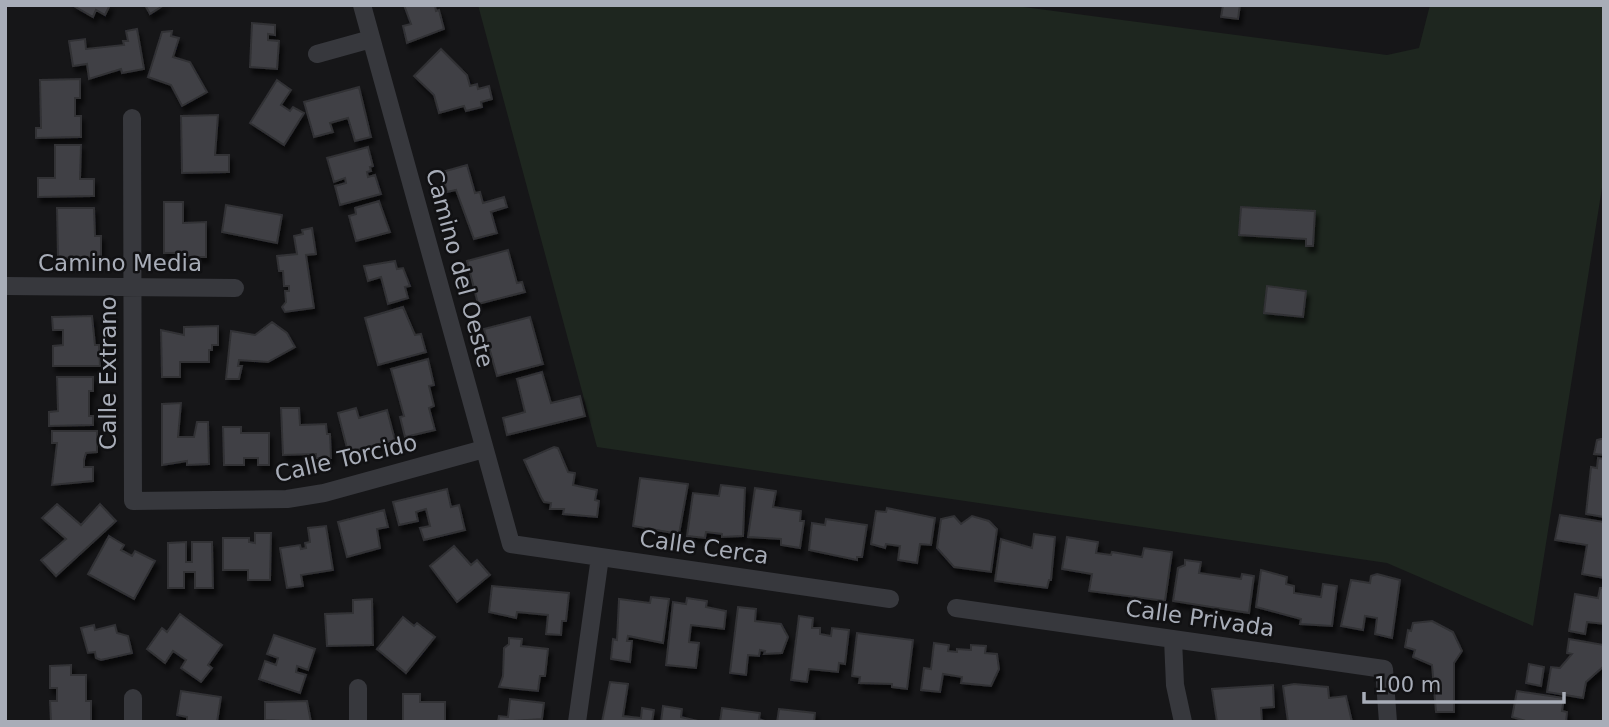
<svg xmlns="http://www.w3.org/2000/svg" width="1609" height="727" viewBox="0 0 1609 727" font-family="'DejaVu Sans',sans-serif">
<defs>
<filter id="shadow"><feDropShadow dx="3" dy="5.5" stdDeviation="2" flood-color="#0009"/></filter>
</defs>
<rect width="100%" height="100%" fill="#161618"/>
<path fill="#1e261f" d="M478,5H1009L1387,55L1419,48L1430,5H1604V175L1533,626L1387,563L597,447Z"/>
<path fill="#404145" stroke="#303034" stroke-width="2" filter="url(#shadow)" d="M72,5H110L105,15L96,10L93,17Z
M145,5H164L150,14Z
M404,5H435L436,11L439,10L444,29L407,43L403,26L411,24Z
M1223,5H1240L1238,19L1221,17Z
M252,23L275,25V35L268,34V40L279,41L277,69L250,67Z
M137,29L144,69L122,73L121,69L89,79L87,64L73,66L69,41L85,39L86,49L124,45L123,41H128L126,31Z
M172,31L171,36L179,38L173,57L190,62L207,92L182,106L171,85L148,77L162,32Z
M441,49L467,75L470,86L477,84L478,89L489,86L492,99L481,102L482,107L466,111L464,106L439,113L434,95L414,76Z
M80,79V98H75V116H81V137L36,138V128H41L40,80Z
M277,80L291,90L281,105L290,111L293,107L304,113L284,145L250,123Z
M359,87L371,137L355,141L348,118L330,123L333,132L314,137L304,102Z
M218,115L215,155H229V172L182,173L181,116Z
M55,145H81L80,179H94V196L38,197V178H55Z
M368,147L373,166L370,167L371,171L367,172L368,177L375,175L381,194L340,205L335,186L346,183L345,178L334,182L327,158Z
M467,165L475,193L480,192L483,203L504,197L507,207L491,212L497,233L474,239L456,190L447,192L442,172Z
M379,201L390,232L356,241L349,216L356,214L355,208Z
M164,202H183V223L206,222V257H182V253H164Z
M226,205L282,215L277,243L222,232Z
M1241,207L1315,211L1313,246H1306V239L1239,235Z
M57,208H94L95,236H101V257L58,258Z
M312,228L316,254L306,255L314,308L285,312L282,307L286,302L285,291H289V286H284L283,271H279L277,256L297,254L294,236L303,234L302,230Z
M508,250L517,283L522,282L525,292L478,304L467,261Z
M395,261L397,269L403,268L410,286L405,287L408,298L388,304L381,277L368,281L364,266Z
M1267,286L1306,291L1303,317L1264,313Z
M403,307L415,335L421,334L426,352L378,365L365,318Z
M92,316L95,345H99L100,366H53V346L63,345V330H53L52,317Z
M530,317L543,364L497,376L484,329Z
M272,322L287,333L295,347L268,362L239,360L238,366H242L239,379H226L231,331L255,335Z
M218,326V345H212V350H209V362H180V377H162L161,330L184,335V327Z
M428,359L434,385L429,386L434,406L429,408L435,430L405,437L400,417L404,416L391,369Z
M542,372L551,403L580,396L585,416L507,435L503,418L525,412L517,379Z
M57,377H93V391H89V416H93V425L49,426V412L58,411Z
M181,403L178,437H194L197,422H208L209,464L187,465V461L162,465V404Z
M281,408H299L300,425L326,424L327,434H330L331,458H316V454L283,455Z
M356,408L359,418L387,410L395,440L348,452L338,413Z
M223,427H241V433H269V465H258V458H244V465H224Z
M52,431H97V452L86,453L84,460V467H93V481L52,485L57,443H52Z
M1601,439H1604V455L1594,454L1597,440Z
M554,447L558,448L568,472L575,473L573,485L597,490L595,500L599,501L597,517L563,514L564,509H550L551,503L544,502L541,497L524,460Z
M1598,458L1604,459V517L1586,514L1591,467L1597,468Z
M640,478L688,484L679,534L633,526Z
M721,485L745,488L743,536L722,537V534L706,532L705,538L687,536L693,493L719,496Z
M755,488L776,491L773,507L801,511L800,521H804L800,548L781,545V539L748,537Z
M447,489L451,507L459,505L465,530L424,540L420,528L430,526L426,509L416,512L418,521L399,525L393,502Z
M57,504L81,525L100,504L116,521L56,576L41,560L66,539L42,518Z
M887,508L935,518L931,545L920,544L917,563L898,560L900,546L886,544L885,548L871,544L876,511L886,512Z
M384,510L388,527L377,529L380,548L347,557L338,522Z
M1560,515L1604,522V578L1582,574L1587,545L1555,540Z
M954,516L961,524L972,516L989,521L997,529L991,572L954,567L937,548L941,519Z
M826,519L867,525L862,557H857V560L809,550L812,523L825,525Z
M326,526L333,570L301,575L303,586L287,588L280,548L300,545L301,549L306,548L305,543L310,542L308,528Z
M255,533H271L270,580H248V570H223V538H249V542L255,543Z
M1034,534L1055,537L1051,580H1049L1047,588L995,581L1001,539L1032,548Z
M109,536L124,545L121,550L132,556L135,551L155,561L134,599L88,574Z
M1067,537L1098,542L1096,553L1111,555L1112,552L1142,557L1144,548L1172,552L1165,601L1089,591L1092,574L1062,569Z
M186,542V562H192V542H212L213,588H195V572H184V588H168V543Z
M454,546L471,565L477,560L490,575L457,602L430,566Z
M1185,560L1201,562L1199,573L1241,579L1242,574L1254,576L1249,613L1173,601L1178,568L1185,565Z
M1261,570L1287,577L1286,584L1294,586V593L1321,597L1323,584L1337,586L1332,626L1300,624L1301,619L1256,607Z
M1377,574L1400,580L1392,638L1375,634L1377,618L1365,616L1363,630L1341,626L1351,580L1370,583L1371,576Z
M492,586L569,593L566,621H562L561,635L546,634L548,615L517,612L516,618L489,612Z
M1600,588H1604V624L1587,622L1585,634L1569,631L1575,594L1598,598Z
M651,597L669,599L663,643L628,636L627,641H632L630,662L611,659L613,639L617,640L619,599L650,603Z
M687,598L707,601L706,607L726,611L724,629L691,625L689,642L699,643L696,668L666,665L673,602L686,604Z
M372,599L373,645L327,646L325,614L353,613V600Z
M738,607L756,609L755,621L781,624L788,637L782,653L764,654L765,651L760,650L759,656L748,655L746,675L730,673Z
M180,614L222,645L208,665L212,668L201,682L181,668L186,660L173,651L165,663L147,649L162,628L167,632Z
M799,616L813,618L812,628H820V634L831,636L832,628L849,630L845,664L839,663L838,672L809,669L807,682L791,680Z
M403,617L414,626L417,623L435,637L406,673L377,649Z
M1432,621L1453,632L1462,651L1454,663V712H1436L1432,665L1413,657L1415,650L1405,647L1408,630L1411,631L1413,623Z
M94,625L95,630L115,625L117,633L128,636L132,653L101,660L96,658L95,652L88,653L81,628Z
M857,633L913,640L907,689L892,687V684L859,683L860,677L852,676Z
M274,635L315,649L308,670L297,666L296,672L306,675L300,693L259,679L265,661L276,665L278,658L267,654Z
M509,638L522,639L521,646L548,649L545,676H540L538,691L499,687L503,676L504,648L509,644Z
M1569,639L1604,645V666L1586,682L1583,698L1547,692L1551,667L1560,668L1572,654L1567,653Z
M934,643L949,645L948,651L957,652V649L971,650V645L986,646L985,653L997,654L999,669L991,686L961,683L962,677L943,674L940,692L921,690L924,668L931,669Z
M1529,664L1544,667L1541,686L1526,683Z
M71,665V675H86V701H91V722H51L50,701H57V688H50V666Z
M610,682L628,684L623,716L641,718L642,708L654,710L652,722H602Z
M1294,684L1328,687L1329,698L1346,696L1352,722H1288L1283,686Z
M1273,685L1274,707L1261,708L1262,722H1217L1212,689Z
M181,691L221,697L217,722H187V717L177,715Z
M1517,691L1564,698L1562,711L1567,712L1566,722H1529L1512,717Z
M403,694H420V702H445V722H403Z
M510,699L544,703L542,719L498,722L499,716L508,717Z
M307,701L311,722L265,720V702Z
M663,706L682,709L681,717L702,722H661Z
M722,708L760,713L759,719L767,722H720Z
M779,709L815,713L814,722H777Z"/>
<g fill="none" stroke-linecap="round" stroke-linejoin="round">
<path stroke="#37383d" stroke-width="18" d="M362,5L511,544L890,599
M317,54L371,39
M132,118L133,501L287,499L324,493L484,449
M5,286L235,288
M956,608L1384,669L1388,722
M1173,639L1175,685L1183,722
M358,688V722
M133,698V722
M577,722L600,557"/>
</g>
<g text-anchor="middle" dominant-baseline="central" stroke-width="5" stroke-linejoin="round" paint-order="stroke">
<g font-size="23" fill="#a8adb8" stroke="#111113">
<text x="120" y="263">Camino Media</text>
<text transform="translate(460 268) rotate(75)">Camino del Oeste</text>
<text transform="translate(108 373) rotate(-90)">Calle Extrano</text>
<text transform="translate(346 458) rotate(-13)">Calle Torcido</text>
<text transform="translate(704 547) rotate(8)">Calle Cerca</text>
<text transform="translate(1200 618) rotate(8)">Calle Privada</text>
</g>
</g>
<rect width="1609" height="727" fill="none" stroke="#a8adb8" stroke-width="14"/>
<path d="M1364 692v10h200v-10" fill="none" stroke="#a8adb8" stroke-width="3.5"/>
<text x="1374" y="692" font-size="21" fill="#a8adb8" stroke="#111113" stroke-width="5" paint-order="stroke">100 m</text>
</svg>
